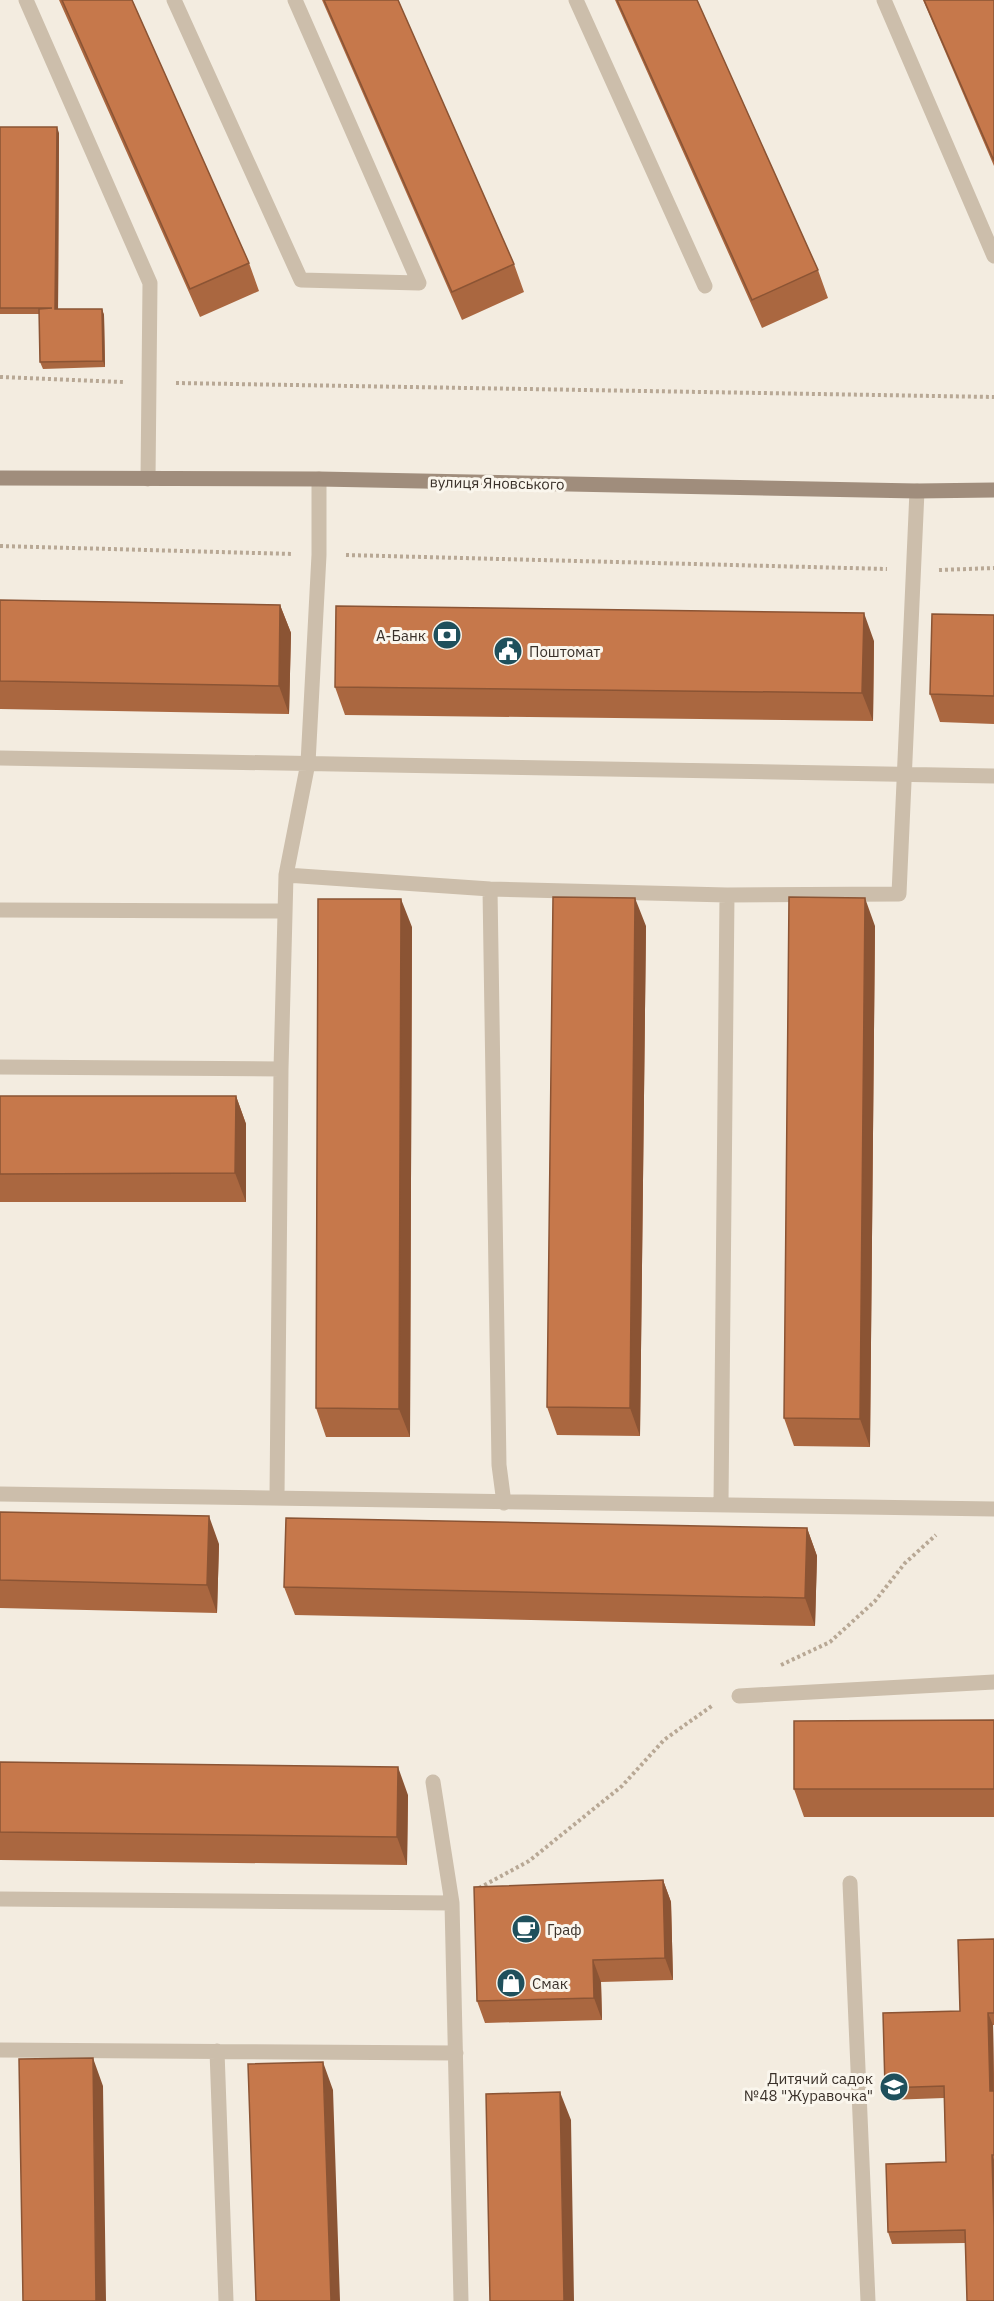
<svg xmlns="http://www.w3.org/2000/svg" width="994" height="2301" viewBox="0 0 994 2301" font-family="'IBM Plex Sans',sans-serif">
<rect width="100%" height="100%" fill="#f3ece0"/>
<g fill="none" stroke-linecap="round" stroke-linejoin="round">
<path stroke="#b8a895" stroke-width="4" stroke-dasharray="3 3" stroke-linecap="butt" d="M0,377L123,382
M176,383L994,397
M0,546L293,554
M346,555L887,569
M939,570L994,568
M781,1665L830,1642L875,1601L905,1563L936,1535
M479,1888L529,1861L622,1786L664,1740L713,1705"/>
<path stroke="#ccbeab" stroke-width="15" d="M26,0L150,283L148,479
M174,0L301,280L419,283L295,0
M576,0L705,286
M884,0L994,256
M0,758L994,776
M286,875L490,889L727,895L899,894L917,491
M490,889L499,1465L504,1503
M0,910L285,911
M0,1067L281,1069
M0,1494L994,1509
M277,1497L281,1069L286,875L308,763L319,555V479
M721,1503L727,895
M739,1696L994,1682
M433,1782L452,1903L461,2301
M850,1883L868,2301
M0,1899L452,1903
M0,2050L456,2053
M217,2051L226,2301"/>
<path stroke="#a08d7c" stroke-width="15" d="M0,478L319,479L917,491L994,490"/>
</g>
<path fill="#aa6740" d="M59,0H132L249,263L259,291L200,317Z
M322,0H398L514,264L524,292L462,320Z
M615,0H697L818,270L828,298L762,328Z
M923,0H994V166Z
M0,127L59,133L58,309H102L104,315L105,367L43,369L40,362V314H0Z
M0,600L280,605L291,633L289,714L0,709Z
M994,615V724L940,722L930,694Z
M874,641L873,721L345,715L335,687Z
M646,926L640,1436L557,1435L547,1407Z
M875,926L870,1447L794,1446L784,1418Z
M412,927L410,1437H326L316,1408Z
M0,1096H236L246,1124V1202H0Z
M0,1512L219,1544L217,1613L0,1608Z
M807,1528L817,1556L815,1626L295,1615L284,1587Z
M994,1720V1817H804L794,1789Z
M0,1762L408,1795L407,1865L0,1860Z
M663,1880L671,1902L673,1980L601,1982L602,2020L485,2023L477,2001Z
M994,1939V2025H993L994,2074V2301L965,2243L892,2244L888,2232L946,2162L944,2098L889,2100L885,2088L960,2011Z"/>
<path fill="#8b5434" d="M57,127L59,133L58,316L55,309Z
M102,309L104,315L105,367L103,361Z
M280,605L291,633L289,714L279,686Z
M864,613L874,641L873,721L862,693Z
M635,898L646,926L640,1436L630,1408Z
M865,898L875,926L870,1447L860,1419Z
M401,899L412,927L410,1437L399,1409Z
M236,1096L246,1124V1202L235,1173Z
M209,1516L219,1544L217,1613L207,1585Z
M807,1528L817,1556L815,1626L805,1598Z
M398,1767L408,1795L407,1865L397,1837Z
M663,1880L671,1902L673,1980L665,1958Z
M593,1960L601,1982L602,2020L594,1998Z
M988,2013L993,2025L994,2101L990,2091Z
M93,2058L103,2086L106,2301H96Z
M323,2062L333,2090L340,2301H331Z
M560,2092L571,2120L574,2301H564Z
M992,2155L994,2160V2226Z"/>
<path fill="#c6784b" stroke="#8b5434" stroke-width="1.5" d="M62,0H132L249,263L190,289Z
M324,0H398L514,264L452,292Z
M617,0H697L818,270L752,300Z
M924,0H994V161Z
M0,127H57L55,309H102L103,361L40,362L39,309L52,308H0Z
M0,600L280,605L279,686L0,681Z
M336,606L864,613L862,693L335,687Z
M932,614L994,615V696L930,694Z
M553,897L635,898L630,1408L547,1407Z
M789,897L865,898L860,1419L784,1418Z
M318,899H401L399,1409L316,1408Z
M0,1096H236L235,1173L0,1174Z
M0,1512L209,1516L207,1585L0,1580Z
M286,1518L807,1528L805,1598L284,1587Z
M994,1720V1789H794V1721Z
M0,1762L398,1767L397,1837L0,1832Z
M663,1880L665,1958L593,1960L594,1998L477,2001L474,1887Z
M994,1939V2013H988L990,2091H994V2155H992L994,2226V2301H967L965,2230L888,2232L886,2164L946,2162L944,2086L885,2088L883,2013L960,2011L958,1940Z
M93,2058L96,2301H23L19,2059Z
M323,2062L331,2301H256L248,2064Z
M560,2092L564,2301H490L486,2094Z"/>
<defs>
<g id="bank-disc" transform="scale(1.5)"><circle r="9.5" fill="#1f505c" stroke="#faf6ed"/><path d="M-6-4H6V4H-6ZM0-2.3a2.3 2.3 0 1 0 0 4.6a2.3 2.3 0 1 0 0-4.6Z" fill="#fff"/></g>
<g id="civic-disc" transform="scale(1.5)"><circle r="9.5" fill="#1f505c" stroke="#faf6ed"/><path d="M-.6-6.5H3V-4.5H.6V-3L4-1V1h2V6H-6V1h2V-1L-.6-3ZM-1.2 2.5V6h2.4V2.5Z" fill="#fff"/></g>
<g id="cafe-disc" transform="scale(1.5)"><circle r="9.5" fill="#1f505c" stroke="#faf6ed"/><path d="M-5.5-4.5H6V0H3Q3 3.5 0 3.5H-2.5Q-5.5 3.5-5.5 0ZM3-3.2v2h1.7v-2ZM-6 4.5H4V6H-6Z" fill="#fff"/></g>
<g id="shop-disc" transform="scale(1.5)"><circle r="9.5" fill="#1f505c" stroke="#faf6ed"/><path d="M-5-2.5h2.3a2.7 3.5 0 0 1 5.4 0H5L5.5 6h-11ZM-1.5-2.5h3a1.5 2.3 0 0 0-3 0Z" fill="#fff"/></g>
<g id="school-disc" transform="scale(1.5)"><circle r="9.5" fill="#1f505c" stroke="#faf6ed"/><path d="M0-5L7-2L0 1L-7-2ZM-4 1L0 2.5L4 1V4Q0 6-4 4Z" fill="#fff"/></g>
</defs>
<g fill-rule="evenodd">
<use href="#bank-disc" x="447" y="635"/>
<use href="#civic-disc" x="508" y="651"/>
<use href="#cafe-disc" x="526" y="1929"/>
<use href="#shop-disc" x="511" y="1983"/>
<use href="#school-disc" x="894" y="2087"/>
</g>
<g text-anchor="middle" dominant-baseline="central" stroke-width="6" stroke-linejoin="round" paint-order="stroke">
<g font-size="15" fill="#3a312a" stroke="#faf6ed">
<text transform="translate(497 483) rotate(1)">вулиця Яновського</text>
</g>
<g font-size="15" fill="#3a312a" stroke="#faf6ed" text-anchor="start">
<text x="426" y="635" text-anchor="end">А-Банк</text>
<text x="529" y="651">Поштомат</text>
<text x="547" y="1929">Граф</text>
<text x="532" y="1983">Смак</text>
<text x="873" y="2078" text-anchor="end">Дитячий садок<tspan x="873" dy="17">№48 "Журавочка"</tspan></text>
</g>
</g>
</svg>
